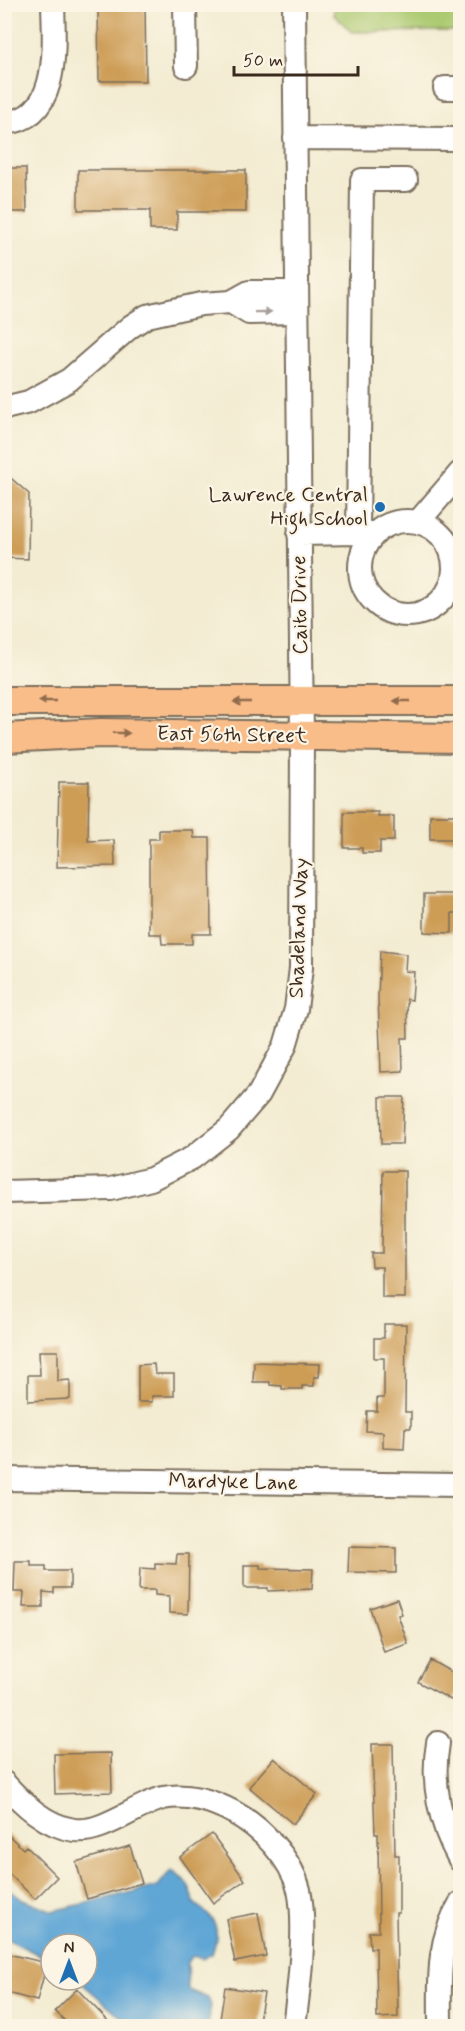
<svg xmlns="http://www.w3.org/2000/svg" width="465" height="2031" viewBox="0 0 465 2031" font-family="Mynerve,sans-serif">
<rect width="100%" height="100%" fill="#fcf5e5"/>
<filter id="ink" filterUnits="userSpaceOnUse"><feTurbulence type="fractalNoise" baseFrequency=".0167" numOctaves="2"/><feDisplacementMap in="SourceGraphic" scale="12" xChannelSelector="R" yChannelSelector="G"/><feConvolveMatrix kernelMatrix="1 2 1 2 8 2 1 2 1" color-interpolation-filters="sRGB"/></filter>
<filter id="wash" filterUnits="userSpaceOnUse"><feTurbulence type="fractalNoise" baseFrequency=".008" numOctaves="4" result="noise"/><feDisplacementMap in="SourceGraphic" scale="24" xChannelSelector="R" yChannelSelector="G"/><feGaussianBlur stdDeviation="1.35" result="paint"/><feColorMatrix in="noise" values="0 0 0 0 0 0 0 0 0 0 0 0 0 0 0 0 0 1.4 0 .05"/><feComposite in="paint" operator="in"/></filter>
<g filter="url(#wash)">
<rect width="100%" height="100%" fill="#f3ecd2"/>
<path fill="#acca71" stroke="#747a48" stroke-width="1.5" d="M334,5H460V31L352,32L334,15Z"/>
<path fill="#5ea6d5" stroke="#4c687a" stroke-width="1.5" d="M171,1870C183,1875 193,1891 194,1903C215,1920 222,1925 212,1954L202,1959L193,1956L187,1962L188,1990L208,1998L211,2005L208,2026H132L78,1980H87V1944H51V1961L5,1938V1886L20,1898L53,1911L158,1886Z"/>
<g id="blocks">
<path fill="#cd9d57" d="M98,4H145L146,81H99Z
M4,168H26L27,212H4Z
M78,170H246V212H177V230H150V210H78Z
M4,472L29,494L28,559L4,558Z
M59,782H89L88,841L114,840L115,866L57,867Z
M344,812H378V816H394V841H380V853H362V848H344Z
M430,815H460V839H430Z
M159,830H193L194,838H210L211,934H192V944H162L161,934H149V839H159Z
M424,894H460V913H452V933L424,932Z
M380,951L406,954L405,971L414,972L412,1000L407,999L408,1038H402L403,1071L381,1072L378,997Z
M380,1097H404L402,1144H381Z
M383,1171H405V1298H382V1267H372L371,1253H382V1247Z
M384,1324H406L405,1412H411V1428H405L404,1449L383,1448V1432L366,1431L367,1411H377V1398H384V1358H374V1338H384Z
M39,1351H58V1381L70,1380V1399L28,1401V1375H40Z
M254,1362L320,1364L319,1377H314V1386H302V1389H282V1386L270,1385V1382H253Z
M154,1364L155,1374H174V1396H152V1402H138V1365Z
M349,1547L396,1548V1573L348,1572Z
M177,1554H189L188,1614L169,1613V1596L155,1595V1590H139L140,1568L155,1569V1563L176,1564Z
M15,1561H31V1566H46V1571H70V1588H54V1593L43,1592V1607H23L24,1592H14Z
M244,1565H260V1568L313,1569L312,1589L268,1591V1588H244Z
M397,1599L402,1614L398,1615L408,1644L384,1652L370,1608Z
M430,1660L460,1677V1688L453,1701L418,1682Z
M372,1744H393L395,1855H399V1913H396L398,2017L377,2018L376,1948H370L369,1932H379L378,1834H375Z
M111,1753L112,1792L55,1794L54,1754Z
M274,1758L317,1794L293,1824L249,1787Z
M4,1831L23,1849L26,1846L57,1877L35,1899L4,1869Z
M212,1834L245,1880L213,1903L180,1857Z
M130,1846L142,1883L87,1899L76,1862Z
M258,1913L266,1956L235,1962L226,1919Z
M4,1953L47,1963L37,2001L4,1992Z
M225,1987L264,1993L258,2026H219Z
M77,1989L113,2026H70L55,2011Z"/>
</g>
</g>
<g filter="url(#ink)">
<use href="#blocks" fill-opacity="0" stroke="#7b6e5d" stroke-width="1.5"/>
<g fill="none" stroke-linecap="round" stroke-linejoin="round">
<g stroke="#7b6e5d" stroke-width="26">
<path id="minor" d="M185,4L186,66
M445,88H460
M4,123C61,119 54,45 53,4
M295,138L460,139
M231,302L249,313L297,312
M4,408L29,402L69,380L130,327L147,316L201,304L231,302L249,292H297
M360 568a47 47 0 1 1 94 0a47 47 0 1 1-94 0Z
M418,522L460,473
M376,533H358L362,180H406
M299,534L358,533
M4,1192L111,1189L151,1179L192,1158L229,1129L259,1094L285,1046L296,1009L301,968L302,736L294,4
M4,1479L460,1485
M438,1743C431,1783 440,1824 460,1860
M4,1783C23,1804 46,1826 74,1830C102,1834 136,1805 163,1798C187,1793 213,1801 233,1812C261,1827 291,1858 299,1890C307,1926 299,1989 294,2026
M440,2026C440,1983 436,1943 460,1904"/>
</g>
<g stroke="#7b6e5d" stroke-width="32">
<path id="major" d="M4,701H460
M4,738L101,733L460,738"/>
</g>
<use href="#minor" stroke="#fff" stroke-width="22"/>
<use href="#major" stroke="#f9bd89" stroke-width="28"/>
</g>
<defs><path id="oneway-solid" d="M-6-.8H1V-3.2L6.5 0L1 3.2V.8H-6Z" transform="scale(1.5)"/></defs>
<use fill="#a79f9a" href="#oneway-solid" transform="translate(263 312) rotate(-1)"/>
<g fill="#906c4e">
<use href="#oneway-solid" transform="translate(47 701) rotate(-180)"/>
<use href="#oneway-solid" transform="translate(402 701) rotate(180)"/>
<use href="#oneway-solid" transform="translate(242 702) rotate(-180)"/>
<use href="#oneway-solid" transform="translate(121 733) rotate(1)"/>
</g>
</g>
<circle fill="#1f6fb2" stroke="#fcf5e5" stroke-width="2" cx="380" cy="507" r="6"/>
<g text-anchor="middle" dominant-baseline="central" stroke-width="4.5" stroke-linejoin="round" paint-order="stroke">
<g font-size="21" fill="#3b2a1e" stroke="#fcf5e5" text-anchor="end">
<text x="368" y="495">Lawrence Central<tspan x="368" dy="24">High School</tspan></text>
</g>
<g font-size="21" fill="#3b2a1e" stroke="#fcf5e5">
<text transform="translate(300 605) rotate(-91)">Caito Drive</text>
<text transform="translate(232 735) rotate(1)">East 56th Street</text>
<text transform="translate(299 928) rotate(-88)">Shadeland Way</text>
<text transform="translate(233 1482) rotate(1)">Mardyke Lane</text>
</g>
</g>
<rect width="465" height="2031" fill="none" stroke="#fcf5e5" stroke-width="24"/>
<g transform="translate(69 1962)"><circle r="28" fill="#fcf5e5" stroke="#afa495" stroke-width="1.5"/>
<path d="M0-4.5L10 22L0 15L-10 22Z" fill="#1f6fb2"/>
<text y="-9" font-size="16" font-weight="bold" text-anchor="middle" fill="#3b2a1e">N</text>
</g>
<path d="M234 66v9h124v-9" fill="none" stroke="#3b2a1e" stroke-width="3"/>
<text x="243" y="66" font-size="18" fill="#3b2a1e" stroke="#fcf5e5" stroke-width="4.5" paint-order="stroke">50 m</text>
</svg>
